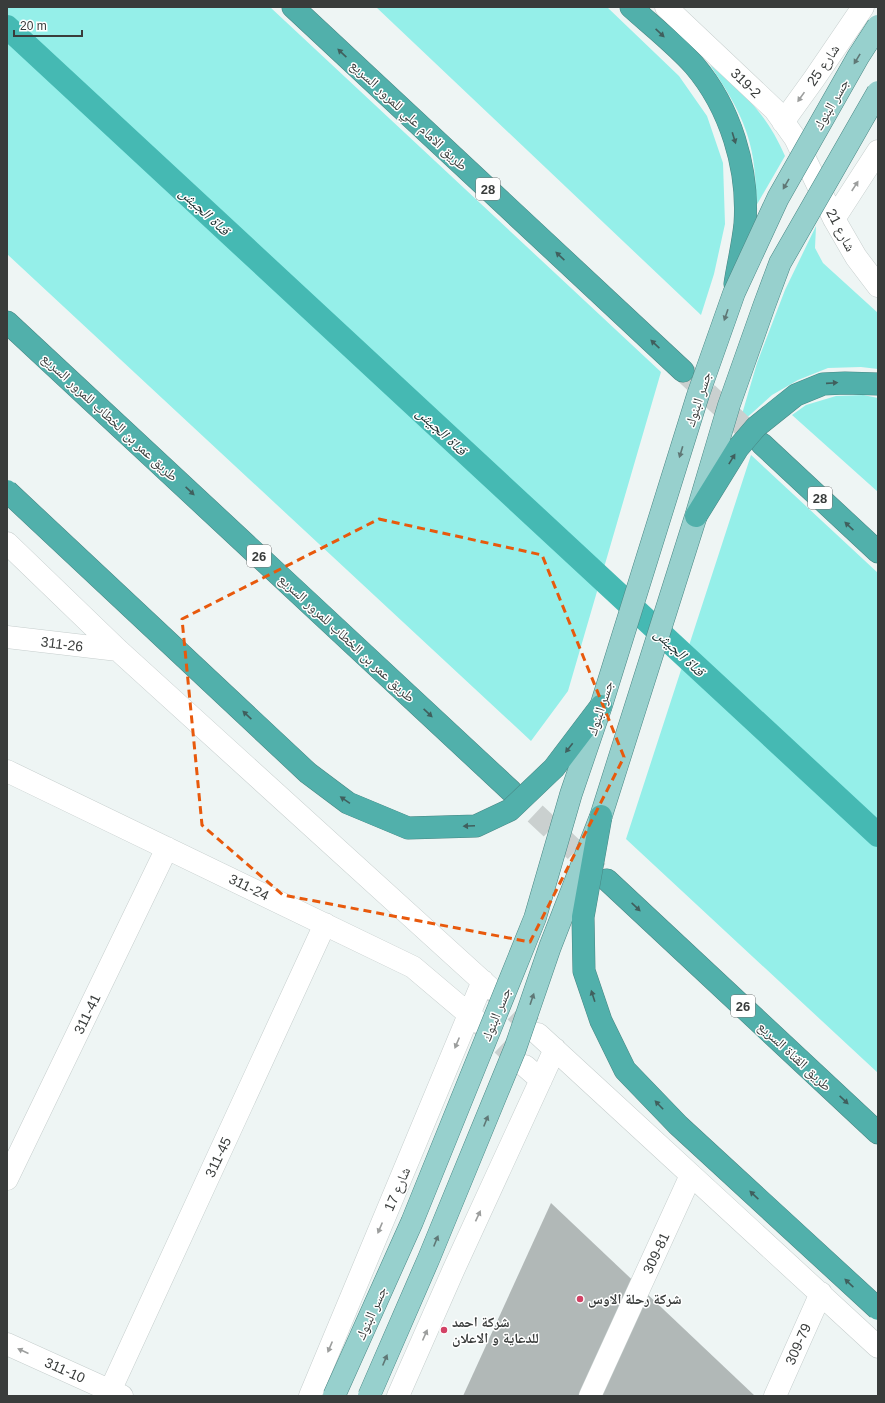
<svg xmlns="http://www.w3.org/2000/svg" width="885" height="1403" viewBox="0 0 885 1403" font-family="Helvetica,'Noto Naskh Arabic',sans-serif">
<rect width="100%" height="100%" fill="#eef5f4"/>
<path fill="#95efe9" d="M7,7H270L661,372L568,691L531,741L7,254Z
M376,7H607L679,76L707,116L723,163L725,224L714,274L701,315Z
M710,65C744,92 767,115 785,156L756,206H754C754,195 756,185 755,175C752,130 734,101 710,65Z
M816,226L815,248L823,263L878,313V369L861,367L828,368L798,380L772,395L742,422L740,421L757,363L785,290Z
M863,395L878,398V492L792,415L806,405L836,396Z
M751,455L878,573V1073L626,839Z"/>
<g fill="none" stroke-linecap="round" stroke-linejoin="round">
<path stroke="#45b9b3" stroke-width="24" d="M7,27L878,835"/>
</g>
<path fill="#b1b8b7" d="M551,1203L755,1396H463Z"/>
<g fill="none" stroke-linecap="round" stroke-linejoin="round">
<path stroke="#cad0cf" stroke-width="22" stroke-dasharray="22 11" stroke-linecap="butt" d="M491,989L538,1033
M478,1022L525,1066"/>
<path stroke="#cad0cf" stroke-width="22" stroke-dasharray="22 11" stroke-linecap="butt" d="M683,371L762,444
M511,791L598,872"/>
<g stroke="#c6cecd" stroke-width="23">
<path id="minor" d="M7,543L118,650L491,989
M7,637L118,650
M7,771L413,967L478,1022
M538,1034L878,1347
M525,1066L541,1080
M7,1179L167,848
M7,1344L122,1396
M110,1391L325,924
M310,1396L483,981
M398,1396L453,1271L555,1049
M590,1396L691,1175
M775,1396L821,1293"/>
</g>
<g stroke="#c6cecd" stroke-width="23">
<path id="tertiary" d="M666,7L775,110L795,138L834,219L856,257L878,286
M783,122L814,79L863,7
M834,219L878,151"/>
</g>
<g stroke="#498784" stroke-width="23">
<path id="motorway" d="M293,7L683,371
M631,7C652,26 675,44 694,65C730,107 749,168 745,224C743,244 738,264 735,284
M7,322L511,791
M762,444L878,552
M607,880L878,1133"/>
</g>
<use href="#minor" stroke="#fff" stroke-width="22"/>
<use href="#tertiary" stroke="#fff" stroke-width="22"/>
<use href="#motorway" stroke="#51b0ab" stroke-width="22"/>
<g stroke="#498784" stroke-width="23" stroke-linecap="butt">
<path id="primary-bridge" d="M334,1396L412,1222L535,918L571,794L601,706L698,395L734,293L778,198L858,57L878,26
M369,1396L429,1258L515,1049L550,947L601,816L696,516L729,405L764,306L780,263L878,92"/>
</g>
<g stroke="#498784" stroke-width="23" stroke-linecap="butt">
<path id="motorway-bridge" d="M7,491L308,773L348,803L408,828L476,826L510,810L554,768L601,706
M696,516L738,448L756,427L796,395L823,384L845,383L878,384
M601,816L583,917L584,971L601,1021L625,1070L678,1125L878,1309"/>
</g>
<use href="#primary-bridge" stroke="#97d0cd" stroke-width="22"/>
<use href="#motorway-bridge" stroke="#51b0ab" stroke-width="22"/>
</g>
<defs><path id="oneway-solid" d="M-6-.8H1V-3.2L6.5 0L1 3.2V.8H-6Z"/></defs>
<g fill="#405f5d">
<use href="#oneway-solid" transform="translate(660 33) rotate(43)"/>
<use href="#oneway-solid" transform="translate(342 53) rotate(-137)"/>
<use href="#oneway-solid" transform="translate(734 138) rotate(73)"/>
<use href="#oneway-solid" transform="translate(560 256) rotate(-137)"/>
<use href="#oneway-solid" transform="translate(655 344) rotate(-137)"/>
<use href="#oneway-solid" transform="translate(832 383) rotate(-4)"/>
<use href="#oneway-solid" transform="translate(732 459) rotate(-58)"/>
<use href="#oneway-solid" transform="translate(190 491) rotate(43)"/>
<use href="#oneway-solid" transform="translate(849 526) rotate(-137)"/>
<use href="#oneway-solid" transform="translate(428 713) rotate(43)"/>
<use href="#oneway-solid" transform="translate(247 715) rotate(-137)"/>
<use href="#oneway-solid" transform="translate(569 748) rotate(128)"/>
<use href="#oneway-solid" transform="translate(345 800) rotate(-146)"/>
<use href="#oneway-solid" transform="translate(469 826) rotate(178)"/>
<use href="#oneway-solid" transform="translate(636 907) rotate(43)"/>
<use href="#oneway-solid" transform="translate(593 996) rotate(-108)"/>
<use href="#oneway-solid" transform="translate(844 1100) rotate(43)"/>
<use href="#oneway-solid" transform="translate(659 1105) rotate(-134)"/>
<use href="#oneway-solid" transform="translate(754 1195) rotate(-137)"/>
<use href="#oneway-solid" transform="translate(849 1283) rotate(-137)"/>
</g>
<g fill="#5f7775">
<use href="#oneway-solid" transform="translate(857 59) rotate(121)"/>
<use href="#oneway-solid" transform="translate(786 184) rotate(120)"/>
<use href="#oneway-solid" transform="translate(726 315) rotate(109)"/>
<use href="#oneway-solid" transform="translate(681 452) rotate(107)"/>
<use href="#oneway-solid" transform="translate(532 999) rotate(-71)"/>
<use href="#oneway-solid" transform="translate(486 1121) rotate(-68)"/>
<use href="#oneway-solid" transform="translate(436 1241) rotate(-68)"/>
<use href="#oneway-solid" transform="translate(385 1360) rotate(-67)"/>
</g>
<g fill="#9c9e9d">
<use href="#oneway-solid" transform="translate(801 97) rotate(125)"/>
<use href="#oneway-solid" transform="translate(855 186) rotate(-57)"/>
<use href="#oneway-solid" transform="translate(457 1043) rotate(113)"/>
<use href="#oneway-solid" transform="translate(478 1216) rotate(-65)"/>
<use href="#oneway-solid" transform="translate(380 1228) rotate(113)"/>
<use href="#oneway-solid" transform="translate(425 1335) rotate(-66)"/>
<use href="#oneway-solid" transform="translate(330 1347) rotate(113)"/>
<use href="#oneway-solid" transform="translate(23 1351) rotate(-156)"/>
</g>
<path fill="none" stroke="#e8590c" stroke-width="3" stroke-dasharray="8 5" stroke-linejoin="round" d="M379,519L542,555L624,757L530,942L283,895L202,825L182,619Z"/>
<g fill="#d24265" stroke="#fff" stroke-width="1.5">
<circle cx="580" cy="1299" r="4"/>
<circle cx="444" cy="1330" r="4"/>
</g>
<g text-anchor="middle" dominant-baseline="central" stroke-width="3" stroke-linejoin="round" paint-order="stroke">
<g fill="#fff" stroke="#747676" stroke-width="1">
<rect x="476" y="178" width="24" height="22" rx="3"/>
<rect x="808" y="487" width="24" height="22" rx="3"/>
<rect x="247" y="545" width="24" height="22" rx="3"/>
<rect x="731" y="995" width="24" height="22" rx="3"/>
</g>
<g font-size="13" font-weight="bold" fill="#393c3b">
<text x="488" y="189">28</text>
<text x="820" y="498">28</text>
<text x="259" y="556">26</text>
<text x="743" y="1006">26</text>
</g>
<g font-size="14" fill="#393c3b" stroke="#fff">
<text transform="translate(823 65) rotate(-56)">شارع 25</text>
<text transform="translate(746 83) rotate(44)">319-2</text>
<text transform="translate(831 104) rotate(-60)">جسر البنوك</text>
<text transform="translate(409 115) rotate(43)">طريق الامام علي للمرور السريع</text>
<text transform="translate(841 230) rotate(62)">شارع 21</text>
<text transform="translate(698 399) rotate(-72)">جسر البنوك</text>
<text transform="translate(110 417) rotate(43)">طريق عمر بن الخطاب للمرور السريع</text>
<text transform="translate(347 638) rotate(43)">طريق عمر بن الخطاب للمرور السريع</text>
<text transform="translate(62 644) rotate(7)">311-26</text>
<text transform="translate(600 708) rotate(-72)">جسر البنوك</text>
<text transform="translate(249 887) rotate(26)">311-24</text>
<text transform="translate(87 1014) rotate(-64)">311-41</text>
<text transform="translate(496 1014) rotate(-68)">جسر البنوك</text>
<text transform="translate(795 1056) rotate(43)">طريق القناة السريع</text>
<text transform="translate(218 1157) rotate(-65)">311-45</text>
<text transform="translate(397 1189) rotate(-67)">شارع 17</text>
<text transform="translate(656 1253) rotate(-65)">309-81</text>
<text transform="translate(371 1313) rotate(-66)">جسر البنوك</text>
<text transform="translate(798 1344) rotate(-66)">309-79</text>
<text transform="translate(65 1370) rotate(24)">311-10</text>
</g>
<g font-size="14" font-weight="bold" fill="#393c3b" stroke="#fff" text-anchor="start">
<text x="588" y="1299">شركة رحلة الاوس</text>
<text x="452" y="1322">شركة احمد<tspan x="452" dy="16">للدعاية و الاعلان</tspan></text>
</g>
<g font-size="15" font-style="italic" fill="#1c3130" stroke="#fff">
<text transform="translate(205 211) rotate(43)">قناة الجيش</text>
<text transform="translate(442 431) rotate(43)">قناة الجيش</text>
<text transform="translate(680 652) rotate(43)">قناة الجيش</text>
</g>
</g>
<rect width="885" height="1403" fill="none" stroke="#393c3b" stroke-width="16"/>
<path d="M14 30v6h68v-6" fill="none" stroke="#393c3b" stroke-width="2"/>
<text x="20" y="30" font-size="12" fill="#393c3b" stroke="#ffffff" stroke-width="3" paint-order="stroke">20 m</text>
</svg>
